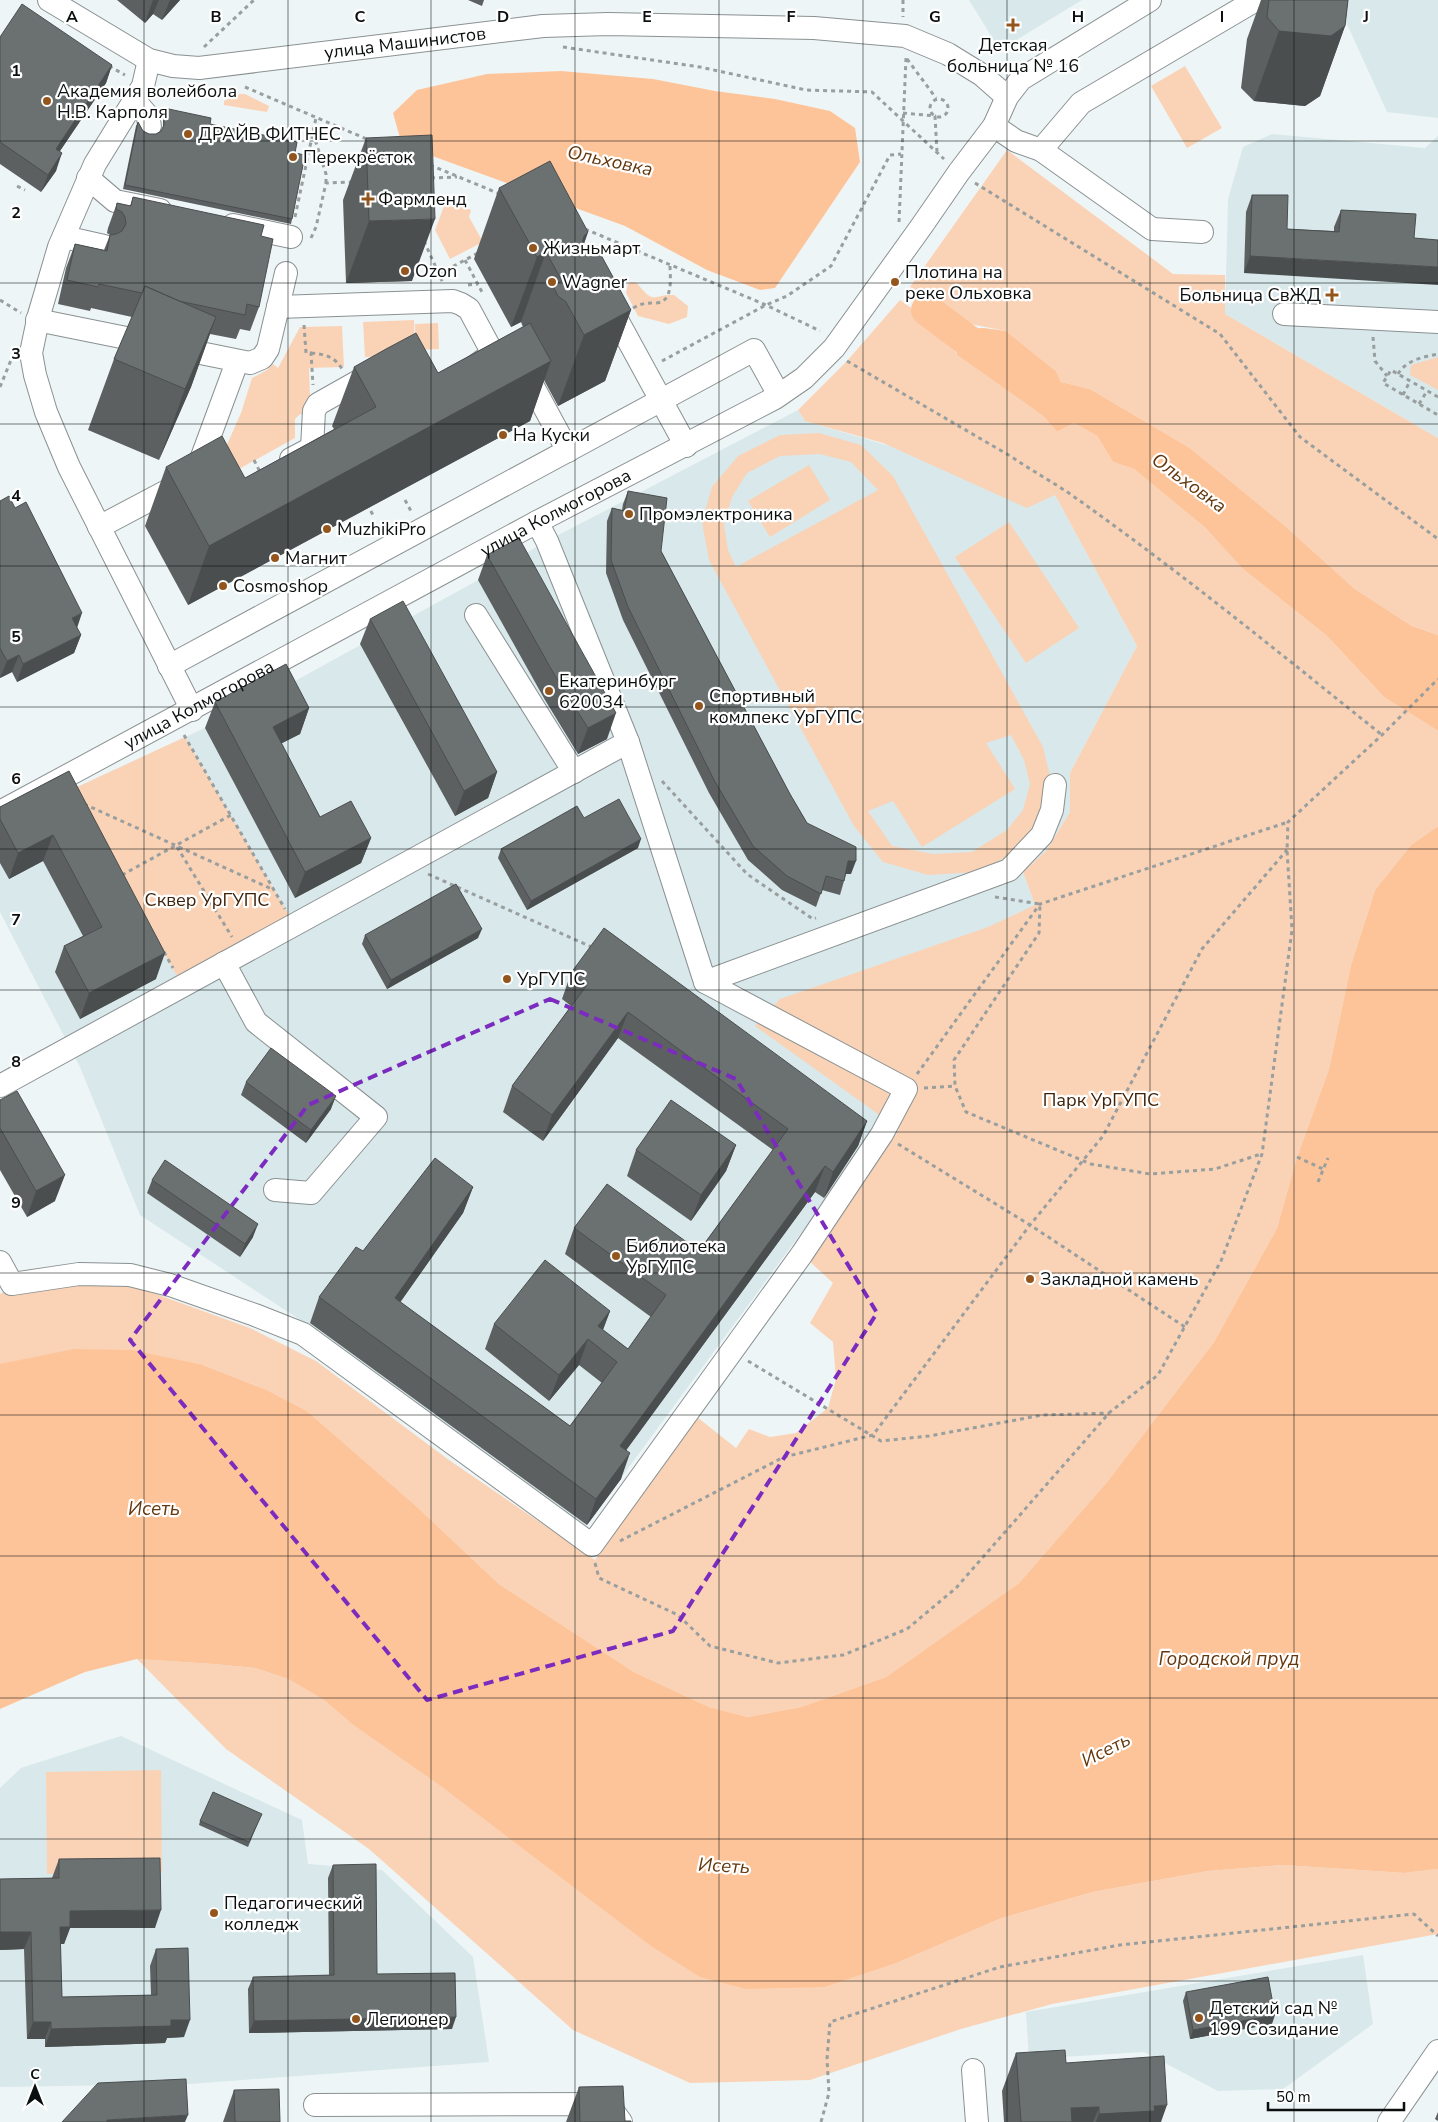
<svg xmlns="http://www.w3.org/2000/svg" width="1438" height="2122" viewBox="0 0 1438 2122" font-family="'Nunito Sans',sans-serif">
<rect width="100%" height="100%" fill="#eef5f6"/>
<path fill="#d8e8eb" d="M969,0H1082L1000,50Z
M1336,0H1438V118L1387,112Z
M1272,134L1425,148L1438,136V438L1225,314L1228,199L1243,147Z
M798,410L805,421L1055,495L1137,646L1070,773V812L1046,851L1023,872L1035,905L862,1150L585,1527L308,1325L140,1215L80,1067L0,912V828L73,789L205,728L286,686L509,563L547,541Z
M121,1736L302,1820L308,1864L382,1870L473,1957L489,2062L189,2084L0,2087V1788L21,1768Z
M1363,1955L1373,2024L1283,2089L1218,2091L1144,2052L1029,2059L1026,2012Z"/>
<path fill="#fad3b6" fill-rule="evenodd" d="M1185,66L1222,128L1187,148L1151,86Z
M240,94H245L269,106L267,112L224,105V101Z
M1007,150L1173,274L1225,275V314L1438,438V635L1412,626L1355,589L1284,525L1190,448L1090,389L1061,382L1056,371L1006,331L955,321L910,287Z
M446,201L471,210L469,217L483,242L450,259L435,230Z
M632,282L637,283C655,306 652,294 674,295L688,306L687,317L669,324L638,316L626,293L628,284Z
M900,300L945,332L957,355L1043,416L1057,432L1074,423L1097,436L1113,462L1134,469L1206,527L1243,569L1327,636L1384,697L1438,731V826L1411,845L1375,890L1351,965L1329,1069L1297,1157L1277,1228L1214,1342L1107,1482L1019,1583L886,1677L801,1707L748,1717L709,1707L634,1672L499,1584L415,1505L307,1411L267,1390L203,1365L0,1364V1294L11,1288L79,1285H131L250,1328L316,1361L449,1460L595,1560L697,1417L736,1448L749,1429L770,1437L796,1433L828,1408L836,1379L833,1342L810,1323L833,1283L807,1259L899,1129L755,1026L780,999L988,927L1035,905L1023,872L1046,851L1070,812V773L1137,646L1055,495L1027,508L883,443L805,421L798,410L847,361Z
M414,320L415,355L365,357L363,322Z
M438,323L439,349L416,350L415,324Z
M342,326L344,367L309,368L310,397L304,407L302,415L300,414L295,419V438L239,469L221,458L241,413L252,378L267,370L273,364L278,368L300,327Z
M1438,357V390L1410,375L1411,365Z
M819,433L861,445L893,476L1043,747L1051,780L1039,823L1022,848L978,872L928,875L883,862L854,826L709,560L702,522L712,487L738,456L780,435ZM820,454L851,462L878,490L736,567L728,550L724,525L732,497L747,473L780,456ZM1011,735L1024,760L1030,784L1023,810L1007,830L972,852L933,854L892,846L868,811L893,801L922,847L1015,789L986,743Z
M809,465L830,500L770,537L748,501Z
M1009,522L1079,628L1026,663L955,557Z
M185,737L294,924L182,985L73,789Z
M137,1659L213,1664L255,1668L288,1679L324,1700L353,1725L446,1790L899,1962L1002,1918L1093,1892L1208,1871L1283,1865L1404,1873L1438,1869V1934L1052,2004L961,2029L810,2080L690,2083L573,2030L369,1849L226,1749Z
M161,1770L162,1872L47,1874L46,1772Z"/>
<path fill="#fec499" d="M561,71L653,79L715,91L775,99L830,111L855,128L860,162L775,288L760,290L707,270L625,226L402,145L393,113L417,90L487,74Z
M984,328L1006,331L1056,371L1061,382L1090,389L1190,448L1284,525L1355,589L1412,626L1438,635V731L1384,697L1327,636L1243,569L1205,527L1134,469L1113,462L1097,436L1074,423L1057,432L1043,416L957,355L951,329Z
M1438,826V1869L1404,1873L1283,1865L1208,1871L1093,1892L1002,1918L899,1962L824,1987L746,1989L700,1977L651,1946L446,1790L353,1725L324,1700L288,1679L255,1668L213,1664L137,1659L85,1672L0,1709V1364L74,1349L132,1350L203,1365L267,1390L307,1411L415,1505L499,1584L634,1672L709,1707L748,1717L801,1707L886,1677L1019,1583L1107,1482L1214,1342L1277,1228L1297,1157L1329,1069L1351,965L1375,890L1411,845Z"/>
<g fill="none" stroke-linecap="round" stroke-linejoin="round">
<path stroke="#fec499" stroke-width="32" d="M927,310L987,355"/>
<g stroke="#8b9192" stroke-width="24">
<g id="minor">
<path id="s1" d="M49,0L149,60L173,66L199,68L543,26L608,24L814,28L905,36L948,54L982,75L1007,97"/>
<path d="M149,60L143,86L95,164L59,247L39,315L31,353L35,375L46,412L69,467L192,710"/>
<path d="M135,101L147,115L150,126"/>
<path d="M994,126L1016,141L1041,150L1152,229L1202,232"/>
<path d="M1041,150L1081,103L1256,0"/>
<path d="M88,178L115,201L160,210"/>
<path d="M233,225L291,237"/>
<path d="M64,237L104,246"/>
<path d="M609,305L686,446"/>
<path d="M278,307L453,301L461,304L469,309L490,348L489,356L474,367"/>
<path d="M1284,314L1438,322"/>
<path d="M37,320L250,363L262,358L268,349L286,273"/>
<path d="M529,379L568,451"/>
<path d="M291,459L312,448L314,411L318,404L373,373"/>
<path d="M196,473L237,362"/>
<path d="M537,522L547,541L628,742L705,982L1009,870L1042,835L1052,810L1055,785"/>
<path d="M99,527L182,483"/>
<path d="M476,615L574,772"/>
<path d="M169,666L754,350L779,395"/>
<path id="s2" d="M0,812L537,522L775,398L804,378L834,348L921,227L959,172L994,126L1007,97L1021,79L1150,0"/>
<path d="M224,963L256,1022L376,1117L311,1193L275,1190"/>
<path d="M0,1086L628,742"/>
<path d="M0,1262L12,1284L79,1274L130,1275L170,1285L255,1315L303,1334L592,1545L802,1254L882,1134L906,1089L705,982"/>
<path d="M973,2070L977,2122"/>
<path d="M315,2105L608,2104L621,2122"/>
<path d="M1389,2122L1438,2051"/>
</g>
</g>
<path stroke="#999f9f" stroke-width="3" stroke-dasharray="4 4" stroke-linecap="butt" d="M903,0V17
M204,47L254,0
M563,47L700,67L806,90L872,92L944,159
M907,59L936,98
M109,66L125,75
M245,87L369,140
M930 108a9 9 0 1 1 18 0a9 9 0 1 1-18 0Z
M903,113L935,116L937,152
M313,133L326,174V183
M430,165L500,194
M431,178L457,177
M975,183L1220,334L1300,437L1438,539
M17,186L25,190
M295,217L316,118
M899,222L906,58
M585,229L766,305L820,331
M311,238L316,227L326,183L353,182
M424,241L443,283
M465,260L483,294
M439,274L478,253
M468,285L478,284
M0,300L21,313
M633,308C642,303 646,303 656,303C674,302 670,277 670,265
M304,325L306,353H311L313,385
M1373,337L1375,361L1387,376
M311,353C325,354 335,357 342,369
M662,361L766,305L787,296L831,266L890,155L901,154
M847,361L1012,457C1032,471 1053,482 1073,496C1179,571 1281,654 1382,735
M1398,374C1406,360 1423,357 1438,354
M0,387L11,360
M1403,395L1410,381
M1438,397L1391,370L1383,383L1438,415
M1419,404L1427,391
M254,460L261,474
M405,500L412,513
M367,504L374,517
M184,735L285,909
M662,781L747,874L813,919L816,918
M84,804L274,890
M177,847L232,937
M428,874L594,948
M122,875L231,815
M995,897L1040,904L1039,933L954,1060L955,1086L966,1112L1091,1164L1150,1174L1215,1169L1261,1154
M164,952L173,968
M917,1074L1040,904L1288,822
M924,1088L955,1086
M898,1144L1030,1225L1185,1327
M1297,1157L1323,1169
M1318,1182L1328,1158
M748,1361L881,1441L929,1436L1043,1415L1110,1413
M620,1541L784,1457L873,1435L1030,1225L1103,1136L1202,949L1287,850
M595,1563L599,1578L678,1615L710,1646L778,1663L843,1655L907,1629L956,1588L1110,1412L1158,1375L1221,1261L1262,1154L1292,930L1287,850L1288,822L1382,735L1438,679
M821,2122L829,2093L827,2059L830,2022L1000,1967L1120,1945L1414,1914L1438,1936"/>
<use href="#minor" stroke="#fff" stroke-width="22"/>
</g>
<path fill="#5c6061" d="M117,0H180L162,20L153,14L145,23Z
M468,0H484L482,6Z
M1261,0H1348L1345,26L1320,96L1305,106L1254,101L1241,88L1247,39Z
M0,37L112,65L106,83L60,151L56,171L41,192L0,164Z
M164,108L295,153L292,219L291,224L123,189L136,126L138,122L143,131L149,134H156L161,131L163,128V113Z
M366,138L412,281L346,283L343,200Z
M499,188L588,232L583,247V250L631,310L605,381L558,406L544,380L530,421L188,605L145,526L166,467L245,478L334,429L332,426L354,367L438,373L523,327L521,322L511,327L474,259Z
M1252,195L1287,229L1334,231V227L1341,210L1416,214L1244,273L1246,212Z
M133,197L261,236L259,307L250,331L240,329L236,339L210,334L191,387L159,460L88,430L114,359L132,317L91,308L90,311L58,304L66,268L75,244L104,250L110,235L107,233L108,228L117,203L130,206Z
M628,491L661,551L790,794L807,823L851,874H846L840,895L822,890L816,907L782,890L748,860L709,793L623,620L606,573L607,521L612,508L622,510L623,504Z
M0,501L81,635L74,653L17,682L12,672L0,678Z
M487,555L607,739L578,754L545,700L478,580Z
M370,619L497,772L488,798L455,816L360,644Z
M215,702L309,708L300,734L281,743L320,817L371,838L361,863L295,898L205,728Z
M69,771L156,979L80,1019L55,972L64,946L83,936L43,861L9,879L0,863V807Z
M584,818L638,848L527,910L498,858L501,849Z
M365,935L478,938L387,989L362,944Z
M571,973L867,1121L858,1146L824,1198L815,1192L626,1450L621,1479L587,1525L310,1323L319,1297L363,1251L473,1187L463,1213L400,1302L570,1426L602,1383L579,1365L549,1401L485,1349L494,1324L610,1311L603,1330L628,1349L651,1317L565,1254L574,1228L699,1251L773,1150L618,1038L543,1141L503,1112L512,1086L571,1006L562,999Z
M246,1082L331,1109L306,1143L241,1095Z
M0,1100L55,1201L27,1217L0,1170Z
M736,1145L726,1171L691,1221L627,1176L636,1150Z
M152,1180L253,1237L240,1257L147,1193Z
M260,1818L248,1847L199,1825L200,1821Z
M59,1859L155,1928H70L64,1944H60L62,1997L151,1995L150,1966L156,1949L184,2037L167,2038L165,2043L45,2047V2039H27L24,1949L0,1950V1879L52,1878Z
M333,1865L377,1974L452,2029L249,2033L248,1989L253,1977L329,1975L328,1878Z
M1186,1992L1272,2024L1190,2039L1183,2001Z
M1016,2053L1066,2063L1161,2122H1004L1002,2091Z
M579,2087L625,2121L631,2122H566Z
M234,2090L280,2122H223Z
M1438,2112V2121L1435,2119Z"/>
<path fill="#4b4e4f" d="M153,0H159L153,14L145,23Z
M170,0H180L162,20Z
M1345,26L1320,96L1305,106L1254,101L1279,31Z
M112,65L106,83L49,167L56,149Z
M62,153L56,171L41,192L48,175Z
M435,219L412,281L346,283L369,221Z
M588,232L563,300L584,236Z
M546,252L521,322L511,327L537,257Z
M1250,256L1438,267V285L1244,273Z
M631,310L605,381L558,406L584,335Z
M216,317L191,387L159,460L185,389Z
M551,361L530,421L188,605L209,546Z
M82,613L76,631L72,618Z
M81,635L74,653L17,682L23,664Z
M19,655L12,672L0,678L7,661Z
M309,708L300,734L263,753L273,727Z
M616,713L607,739L578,754L588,728Z
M497,772L488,798L455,816L464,791Z
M53,835L43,861L9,879L18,853Z
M371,838L361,863L295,898L305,872Z
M641,839L638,848L527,910L531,901Z
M848,861H856L851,874H843Z
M482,929L478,938L387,989L391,980Z
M165,953L156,979L80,1019L89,993Z
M628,1012L618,1038L543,1141L552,1115Z
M336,1096L331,1109L306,1143L311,1130Z
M867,1121L858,1146L824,1198L833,1172Z
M736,1145L726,1171L691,1221L701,1195Z
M825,1166L815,1192L611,1471L620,1446Z
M65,1175L55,1201L27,1217L36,1191Z
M473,1187L463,1213L385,1324L395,1298Z
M258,1224L253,1237L240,1257L245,1244Z
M610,1311L600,1337L598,1326Z
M588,1339L579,1365L549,1401L559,1375Z
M630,1453L621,1479L587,1525L596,1499Z
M161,1910L155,1928H70L64,1944H53L60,1927L70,1911Z
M0,1932H31L24,1949L0,1950Z
M1275,2015L1272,2024L1190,2039L1193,2030Z
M456,2017L452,2029L249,2033L254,2021Z
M171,2020H190L184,2037L167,2038L165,2043L45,2047L51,2029Z
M33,2022H51L45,2039H27Z
M1167,2105L1161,2122H1096L1099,2114L1154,2106Z
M1099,2107L1093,2122H1066L1071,2108Z
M188,2115L185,2122H106L107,2120Z"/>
<path fill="#6b7071" stroke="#4b4e4f" d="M1269,0H1348L1345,26L1331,36L1279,31L1267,17Z
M22,4L112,65L56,149L62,153L48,175L0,142V37Z
M164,108L211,118L210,124L297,142L295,153L305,155L292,219L125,185L138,122L143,131L149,134H156L161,131L164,125Z
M432,135L435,219L369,221L366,138Z
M550,161L588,232L584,236L582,243L583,250L587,254L594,257L601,255L631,310L584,335L566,302L558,296L553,286L562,281L546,252L537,257L499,188Z
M1252,195H1288L1287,229L1339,232L1341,210L1416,214L1414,238L1438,240V267L1250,256Z
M133,197L264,225L261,236L273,239L259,307L247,304L245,315L179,301L145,286L142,293L99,284L98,287L67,280L75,244L107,251L110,235L116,234L122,231L126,224L125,217L122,212L116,209L117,203L131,206Z
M145,286L216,317L185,389L114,359Z
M530,323L551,361L209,546L166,467L222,436L245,478L376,407L354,367L386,349L416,333L438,373Z
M628,491L667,498L661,551L790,794L807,823L856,847V861H848L844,881L826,876L821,894L787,876L753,846L714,780L628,607L611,560L612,508L624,511Z
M9,496L15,508L26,502L82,613L72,618L81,635L23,664L19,655L7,661L0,648V501Z
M519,538L616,713L588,728L554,674L487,555Z
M403,601L497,772L464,791L370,619Z
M286,664L309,708L273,727L320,817L351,801L371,838L305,872L215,702Z
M69,771L165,953L89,993L64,946L102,927L53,835L18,853L0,819V807Z
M619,799L641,839L531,901L501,849L577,806L584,818Z
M456,884L482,929L391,980L365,935Z
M604,928L867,1121L833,1172L825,1166L620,1446L630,1453L596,1499L319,1297L356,1247L363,1251L435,1158L473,1187L395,1298L570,1426L617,1362L588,1339L559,1375L494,1324L545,1260L610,1311L598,1326L628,1349L666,1295L574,1228L607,1184L699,1251L788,1129L628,1012L552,1115L512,1086L587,985L571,973Z
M271,1048L336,1096L311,1130L246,1082Z
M17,1091L65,1175L36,1191L0,1128V1100Z
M671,1100L736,1145L701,1195L636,1150Z
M165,1160L258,1224L245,1244L152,1180Z
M213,1792L262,1814L249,1842L200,1821Z
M160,1858L161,1910L70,1911V1927H60L62,1997L157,1995L156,1949L188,1948L190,2020H171V2026L51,2029V2022H33L31,1932H0V1879L59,1878V1859Z
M376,1864L377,1974L455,1973L456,2017L254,2021L253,1977L334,1975L333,1865Z
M1268,1977L1275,2015L1193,2030L1186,1992Z
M1065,2050L1066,2063L1164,2056L1167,2105L1154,2106L1155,2111L1099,2114V2107L1071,2108L1072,2122H1021L1016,2053Z
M186,2079L188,2115L107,2120V2122H62L98,2083Z
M623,2086L625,2121H631V2122H580L579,2087Z
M279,2089L280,2122H235L234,2090Z"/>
<path fill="none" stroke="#7b2cbf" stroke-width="4" stroke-dasharray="10 6" stroke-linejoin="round" d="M550,999L736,1079L877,1313L673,1631L427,1700L130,1340L308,1105Z"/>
<path fill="none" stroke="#0c0f0f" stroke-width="1" stroke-opacity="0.55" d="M144,0V2122M288,0V2122M431,0V2122M575,0V2122M719,0V2122M863,0V2122M1007,0V2122M1150,0V2122M1294,0V2122M0,141H1438M0,283H1438M0,424H1438M0,566H1438M0,707H1438M0,849H1438M0,990H1438M0,1132H1438M0,1273H1438M0,1415H1438M0,1556H1438M0,1698H1438M0,1839H1438M0,1981H1438"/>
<g fill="#94551c" stroke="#fff" stroke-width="2">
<path d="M1010.5 17.5h5v5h5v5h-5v5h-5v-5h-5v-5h5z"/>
<circle cx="47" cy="101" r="5"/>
<circle cx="188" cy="134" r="5"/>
<circle cx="293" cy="157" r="5"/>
<path d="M365.5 191.5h5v5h5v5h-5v5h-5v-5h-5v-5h5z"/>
<circle cx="533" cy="248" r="5"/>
<circle cx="405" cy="271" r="5"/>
<circle cx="552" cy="282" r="5"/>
<circle cx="895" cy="282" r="5"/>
<path d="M1329.5 287.5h5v5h5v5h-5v5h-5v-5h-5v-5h5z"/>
<circle cx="503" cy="435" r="5"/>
<circle cx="629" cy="514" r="5"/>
<circle cx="327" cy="529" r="5"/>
<circle cx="275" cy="558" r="5"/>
<circle cx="223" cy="586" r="5"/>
<circle cx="549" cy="691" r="5"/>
<circle cx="699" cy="706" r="5"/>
<circle cx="507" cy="979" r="5"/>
<circle cx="616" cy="1256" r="5"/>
<circle cx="1030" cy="1279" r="5"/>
<circle cx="214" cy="1913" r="5"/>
<circle cx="1199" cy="2018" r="5"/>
<circle cx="356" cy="2019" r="5"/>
</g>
<g text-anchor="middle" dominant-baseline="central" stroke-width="4.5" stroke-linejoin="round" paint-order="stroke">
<g font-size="18" fill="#0c0f0f" stroke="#fff">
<text stroke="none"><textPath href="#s1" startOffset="375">улица Машинистов</textPath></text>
<text stroke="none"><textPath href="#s2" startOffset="631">улица Колмогорова</textPath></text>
<text stroke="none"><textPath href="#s2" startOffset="226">улица Колмогорова</textPath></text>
</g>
<g font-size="18" fill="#0c0f0f" stroke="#fff" text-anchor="start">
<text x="1013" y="45" text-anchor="middle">Детская<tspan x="1013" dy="21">больница № 16</tspan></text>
<text x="57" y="91">Академия волейбола<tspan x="57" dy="21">Н.В. Карполя</tspan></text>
<text x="198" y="134">ДРАЙВ ФИТНЕС</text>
<text x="303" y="157">Перекрёсток</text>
<text x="378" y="199">Фармленд</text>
<text x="543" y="248">Жизньмарт</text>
<text x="415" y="271">Ozon</text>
<text x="905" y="272">Плотина на<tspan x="905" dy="21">реке Ольховка</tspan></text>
<text x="562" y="282">Wagner</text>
<text x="1321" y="295" text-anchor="end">Больница СвЖД</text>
<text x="513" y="435">На Куски</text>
<text x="639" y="514">Промэлектроника</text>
<text x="337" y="529">MuzhikiPro</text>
<text x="285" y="558">Магнит</text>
<text x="233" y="586">Cosmoshop</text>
<text x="559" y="681">Екатеринбург<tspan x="559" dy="21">620034</tspan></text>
<text x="709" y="696">Спортивный<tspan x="709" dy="21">комлпекс УрГУПС</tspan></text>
<text x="517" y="979">УрГУПС</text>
<text x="626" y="1246">Библиотека<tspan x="626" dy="21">УрГУПС</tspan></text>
<text x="1040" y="1279">Закладной камень</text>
<text x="224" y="1903">Педагогический<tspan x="224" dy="21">колледж</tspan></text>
<text x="1209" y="2008">Детский сад №<tspan x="1209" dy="21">199 Созидание</tspan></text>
<text x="366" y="2019">Легионер</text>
</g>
<g font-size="18" fill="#3e220a" stroke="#fff">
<text x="207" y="900">Сквер УрГУПС</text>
<text x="1101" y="1100">Парк УрГУПС</text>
</g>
<g font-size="19" font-style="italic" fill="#64370c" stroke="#fff">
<text transform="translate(610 161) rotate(12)">Ольховка</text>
<text transform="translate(1189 483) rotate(36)">Ольховка</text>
<text x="154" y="1509">Исеть</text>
<text x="1229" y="1659">Городской пруд</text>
<text transform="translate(1106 1750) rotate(-27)">Исеть</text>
<text transform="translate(724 1866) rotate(3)">Исеть</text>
</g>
</g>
<g font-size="16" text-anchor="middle" font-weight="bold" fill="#0c0f0f" stroke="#fff" stroke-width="4.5" stroke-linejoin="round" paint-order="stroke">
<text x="72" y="22">A</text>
<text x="216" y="22">B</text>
<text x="360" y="22">C</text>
<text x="503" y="22">D</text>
<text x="647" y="22">E</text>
<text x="791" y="22">F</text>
<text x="935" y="22">G</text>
<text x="1078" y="22">H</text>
<text x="1222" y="22">I</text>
<text x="1366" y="22">J</text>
<text x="16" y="76">1</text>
<text x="16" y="218">2</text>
<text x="16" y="359">3</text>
<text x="16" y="501">4</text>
<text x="16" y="642">5</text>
<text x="16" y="784">6</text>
<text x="16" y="925">7</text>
<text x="16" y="1067">8</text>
<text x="16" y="1208">9</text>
</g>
<g transform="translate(35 2087)" stroke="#ffffff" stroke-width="4" paint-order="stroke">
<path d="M0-4L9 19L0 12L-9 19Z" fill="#0c0f0f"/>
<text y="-8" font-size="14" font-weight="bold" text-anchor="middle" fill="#0c0f0f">С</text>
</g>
<path d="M1268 2102v8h136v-8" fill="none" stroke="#0c0f0f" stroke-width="2.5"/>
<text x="1276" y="2102" font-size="15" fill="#0c0f0f" stroke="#ffffff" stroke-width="4" paint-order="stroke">50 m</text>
</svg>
